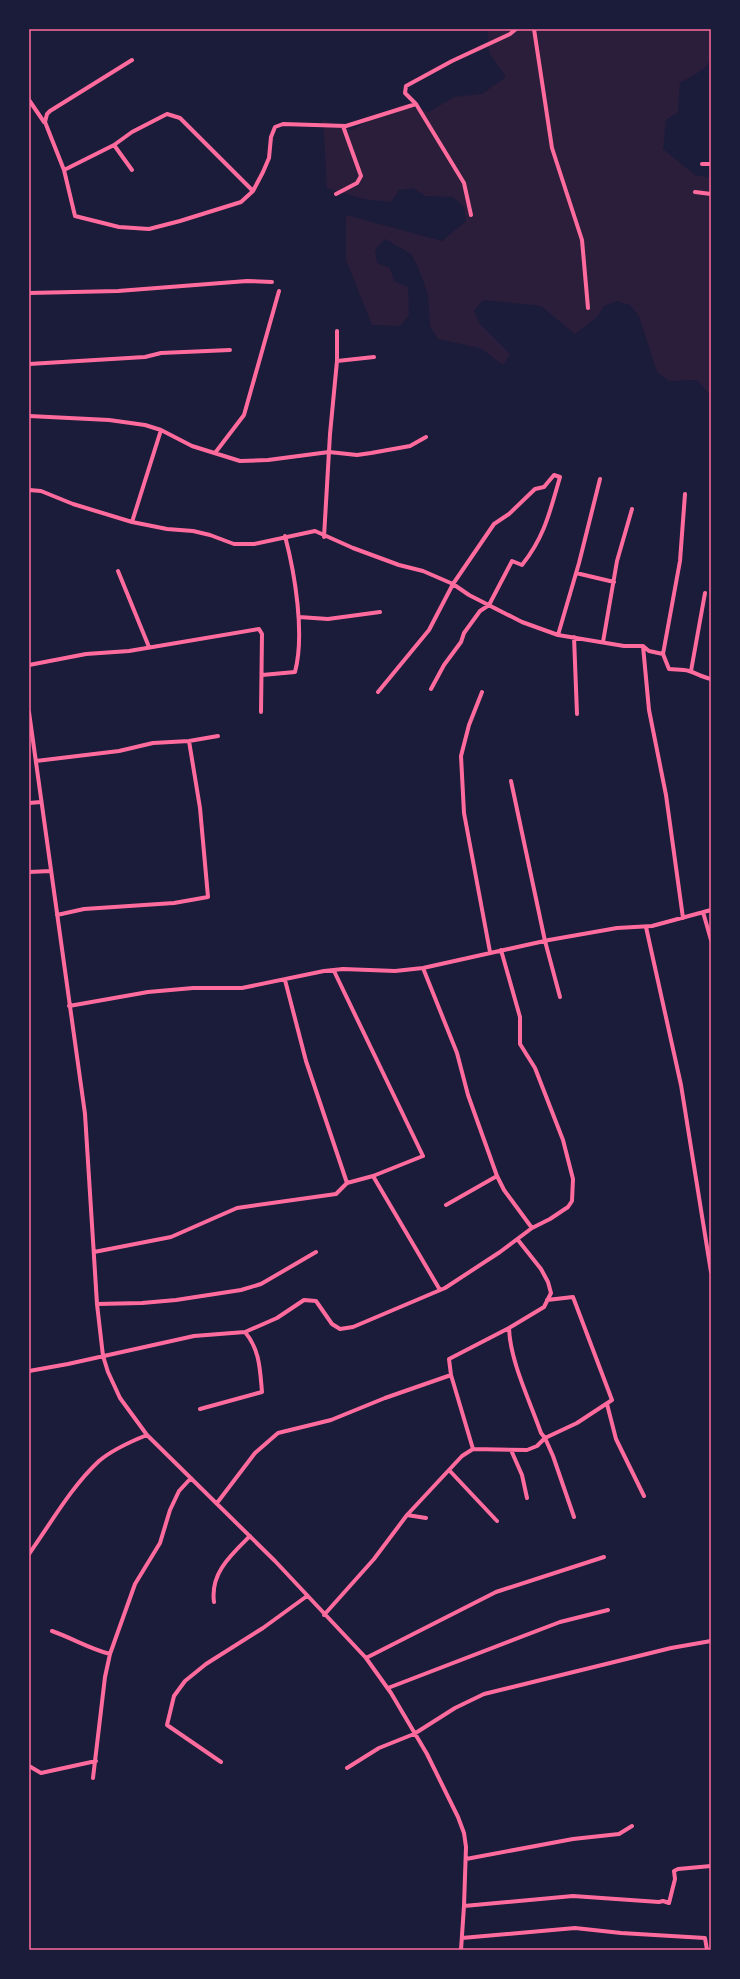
<svg xmlns="http://www.w3.org/2000/svg" width="740" height="1979" viewBox="0 0 740 1979" font-family="Poppins,sans-serif">
<rect width="100%" height="100%" fill="#1b1b3a"/>
<path fill="#2a1e3b" d="M488,29H711C711,68 714,64 680,83L678,112L666,120L663,149L695,175L711,178V396L697,380L669,381L657,372L639,316L630,305L617,301L604,306L597,317L575,334L541,306L483,300L474,311L480,324L510,354L503,365L480,348L438,339L430,326L428,295L418,267L411,254L385,239L375,250L377,263L390,268L394,281L408,287L409,315L400,326L372,325L346,260V215L442,241L466,221L464,207L453,197L425,196L413,188L399,190L391,202L363,199L327,188L323,120L351,130L401,105L429,112L454,97L482,94L506,77L489,53Z"/>
<g fill="none" stroke-linecap="round" stroke-linejoin="round">
<path stroke="#ff6b9d" stroke-width="4" d="M534,29L552,148L582,240L588,308
M132,60L50,111L47,114L45,122L64,170L75,216L119,227L149,229L180,221L241,202L253,191L263,172L269,158L271,137L275,127L283,124L346,126L416,104L405,93L406,86L452,61L510,34L516,29
M29,100L44,122
M416,104L464,183L471,215
M114,145L132,132L167,114L180,118L253,191
M702,164H711
M64,170L114,145L132,170
M695,192L711,194
M336,194L357,183L361,176L343,126
M29,293L118,291L247,281L272,282
M337,361L374,357
M29,364L145,357L161,353L230,350
M29,416L109,420L145,425L161,430L192,446L240,461L268,460L329,452L357,455L371,453L410,446L426,437
M215,453L244,415L279,291
M29,490L41,491L73,504L132,522L167,529L193,531L210,535L234,544H254L315,531L353,548L399,565L423,571L453,584L469,595L522,622L558,635L624,646H643L649,651L663,654L669,669C675,670 682,669 689,671C696,673 702,677 711,679
M132,522L161,430
M324,537L330,434L337,361V331
M118,571L149,647
M576,573L614,582
M299,617L328,619L380,612
M558,635L579,563L600,479
M574,637L577,714
M603,642L617,561L632,509
M643,646L649,710L666,795L683,918
M663,654L680,561L685,494
M29,665L86,654L129,651L259,629L262,634L261,712
M691,671L705,593
M262,675L295,672C305,634 295,574 285,536
M378,692L429,630L453,584L494,524L509,514L535,489L544,487L554,475L560,477C550,511 545,536 522,565L512,561L489,605L480,611L464,633L461,642L444,665L431,689
M482,692L469,725L461,756L464,813L490,952
M29,712L85,1114L97,1304L103,1356L108,1372L120,1398L147,1435L275,1561L366,1658L391,1693L427,1754L458,1817L464,1833L466,1847L464,1906L461,1950
M36,761L119,751L153,743L189,741L218,736
M511,781L545,941L560,997
M29,803L41,802
M29,872L51,871
M703,912L711,940
M57,915L84,909L174,903L208,897L200,808L189,741
M646,927L681,1085L711,1272
M423,968L457,1053L468,1095L497,1176
M334,971L423,1156L373,1176
M69,1006L148,992L193,988H242L324,971L343,969L395,971L423,968L549,940L617,928L652,926L711,910
M347,1183L373,1176L440,1290
M446,1205L497,1176L504,1190L532,1228
M94,1252L171,1237L237,1208L336,1194L347,1183L306,1061L285,980
M547,1300L573,1297L612,1400L577,1423L545,1438L553,1456L574,1517
M97,1304L142,1303L176,1300L241,1290L261,1284L316,1252
M29,1371L68,1364L194,1336L245,1332L277,1318L304,1300L316,1301L332,1324L340,1329L353,1327L445,1288L500,1252L532,1228L550,1219L568,1207L572,1201L573,1179L563,1140L535,1068L520,1044V1017L501,950
M607,1404L616,1439L644,1496
M200,1409L262,1392C260,1370 260,1350 245,1332
M473,1449L451,1375L449,1359L509,1328
M511,1450L522,1475L527,1498
M449,1470L497,1521
M217,1503L255,1453L278,1433L331,1420L385,1398L451,1375
M407,1515L426,1518
M29,1554C51,1523 71,1487 99,1461C112,1450 132,1441 147,1435
M214,1602C210,1573 231,1555 250,1536
M324,1615L374,1559L407,1515L462,1456L473,1449L527,1450L537,1446L545,1438L541,1433C530,1401 510,1361 509,1328L544,1307L551,1293L548,1282L541,1269L518,1240
M52,1631C72,1638 90,1649 110,1654
M366,1658L496,1592L604,1557
M388,1688L560,1622L608,1610
M221,1762L167,1725L174,1696L185,1681L206,1664L263,1628L307,1596
M29,1766L41,1773L96,1761
M347,1768L379,1748L414,1734L455,1708L484,1694L671,1648L711,1641
M93,1778L105,1677L110,1654L135,1584L160,1543L170,1510L179,1491L191,1478
M466,1859L573,1839L619,1834L632,1826
M464,1906L573,1896L659,1902L663,1901L669,1903L675,1879L674,1871L678,1869L711,1866
M462,1938L575,1928L621,1933L705,1938L707,1950"/>
</g>
<rect width="740" height="1979" fill="none" stroke="#1b1b3a" stroke-width="60"/>
<rect x="30" y="30" width="680" height="1919" fill="none" stroke="#ff6b9d" stroke-width="1.5"/>
</svg>
